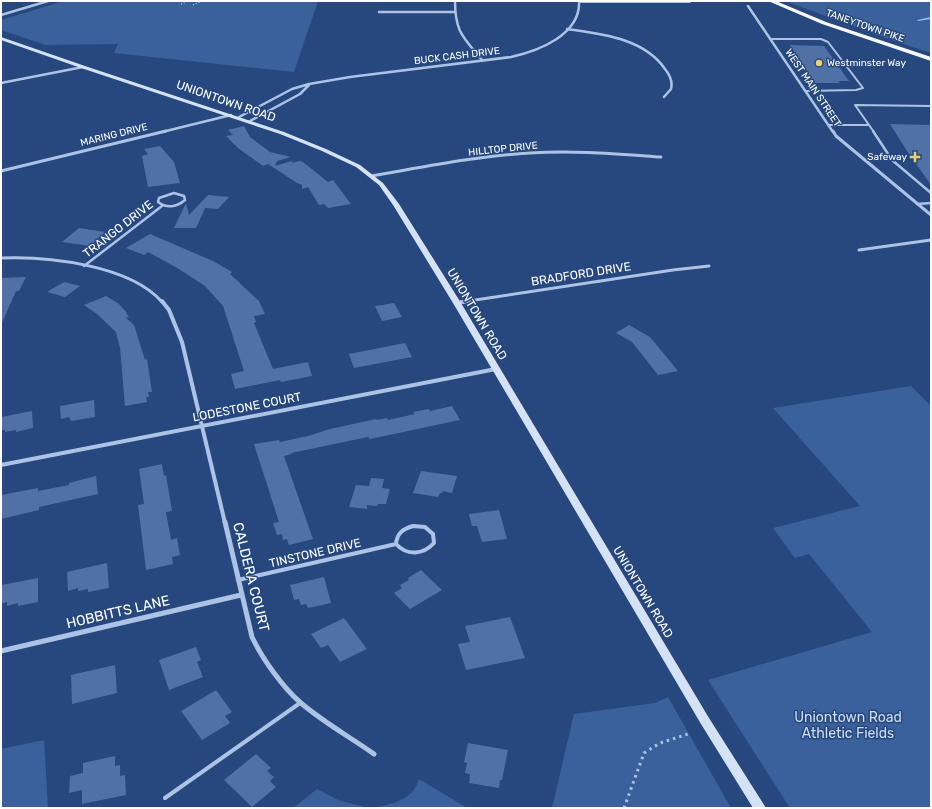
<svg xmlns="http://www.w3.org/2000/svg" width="932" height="809" viewBox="0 0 932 809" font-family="Rubik,sans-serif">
<rect width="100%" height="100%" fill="#26487e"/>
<path fill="#3a619b" d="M64,1H318L294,72L114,53L118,44L46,45L1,30V20Z
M785,1H931V53L885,38Z
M911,386L931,406V808H790L708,680L872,632L809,554L795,558L773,528L860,506L773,408Z
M668,697L731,808H552L574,714L655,703Z
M44,740L48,808H1V749Z
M419,779L467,808H375C394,803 413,800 419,779Z
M317,789L338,800L368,808H293Z"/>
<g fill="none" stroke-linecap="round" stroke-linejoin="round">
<path fill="#a0bde6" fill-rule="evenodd" d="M931,17V19L918,21L917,20Z"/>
</g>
<path fill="#4f71a6" d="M790,45L824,46L849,81H838L840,83H813Z
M890,124L931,125V185L907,151Z
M244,126L250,137L270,152L291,157L277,161L275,166L292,161L293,163L299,161L303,162L328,182L333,180L351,204L328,208L324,204L319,205L308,187L302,189V185L297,183L268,164L263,166L238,148L226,136L233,135L228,130Z
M160,146L174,162L180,183L148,187L142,156L148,154L144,149Z
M208,195L229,197L218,209L205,208L196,228H174L186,203L189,215Z
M79,228L105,232L90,246L62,242Z
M150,234L213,261L232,272L230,274L259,301L265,314L254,316L256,322L254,323L273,369L308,362L312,376L281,382L280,380L235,389L231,374L244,371L223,306L205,286L179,269L148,252L144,255L126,248Z
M26,277L19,291H16L1,325V278Z
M64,282L80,286L65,297L47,292Z
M106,296L119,304L127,313H126L129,317L126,318L134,325L145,360L147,359L152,392H148L149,397H146L147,402L125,406L120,348L116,332L97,314L84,305Z
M394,303L402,317L382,321L375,306Z
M629,325L650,337L678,371L658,375L632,342L616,333Z
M405,343L412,357L354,368L349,354Z
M94,400L95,417L71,421L69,417L61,419L60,406Z
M452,406L460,420L370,439L368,437L291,453L292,454L284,456L313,539L289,545L287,539L283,540L282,534L277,535L273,523L279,522L254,444L279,440L280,442L308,436L330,429L376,419L377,420L387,418L388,420L415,414L413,412L429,409L430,411Z
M32,411L33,428L16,432V430L5,432V430H1V417Z
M162,464L164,476L166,475L172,511L166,512L171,540L177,538L180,555L172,557L173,564L146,570L138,505L144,504L139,469Z
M421,471L457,476L452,493L443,491L442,493H440L438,497L413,493Z
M96,476L98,494L39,507V510L1,519V495L38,488V491L69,485V483Z
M371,478L384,479L382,488L390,489L386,504H378L377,506L367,505V509L349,507L356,485L369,486Z
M499,510L507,539L482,542L477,526H472L469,514Z
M107,563L109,588L88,592V589L78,591V588L68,591L67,572Z
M421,570L442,590L410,609L394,593L402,588L400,585L409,580L408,578Z
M324,577L331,603L308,608L306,604L301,605L299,599L294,600L290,585Z
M38,578V602L18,606V603L7,606V602L1,604V585Z
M510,617L525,658L466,670L458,644L470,642L465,626Z
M344,618L367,649L340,662L328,645L321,648L311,634Z
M196,647L201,660L197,662L203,677L169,690L159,660Z
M115,665L117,693L72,704L71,675Z
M216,690L232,712L225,716L230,723L202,740L181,711Z
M468,743L508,750L502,780H500L499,788L469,783L470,774L465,773L467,763L464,762Z
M256,754L271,768L267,771L274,777L270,781L276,787L252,807L224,780Z
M115,756V766L120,765V776L125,775L126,795L82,804V790L69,793L70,776L83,773V763Z"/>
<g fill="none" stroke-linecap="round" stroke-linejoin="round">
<path stroke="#acc3e5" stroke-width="1.5" stroke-dasharray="1 2" stroke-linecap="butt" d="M181,4L188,1
M193,5L202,1"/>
<path stroke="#acc3e5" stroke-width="3" stroke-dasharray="2.5 4" stroke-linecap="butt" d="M624,808L644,753L660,743L691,733"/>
<path stroke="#acc3e5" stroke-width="2" d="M580,2H690
M770,39H821L828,42L863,88L856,90L805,91
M828,125H869L855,105L931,106
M869,125L874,132"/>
<path stroke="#acc3e5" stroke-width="2.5" d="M873,131L892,160L931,193
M174,193L184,196L185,200C177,207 167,209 158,202L159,198Z
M917,204L931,203
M84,266L162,206"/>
<path stroke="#acc3e5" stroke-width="4" d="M413,526L425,527L433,534L434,543C423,555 407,556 396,544C397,533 403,529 413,526Z
M238,580L396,544
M165,798L300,703"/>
<path stroke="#acc3e5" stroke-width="2.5" d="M455,1C455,32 463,37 482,60
M748,6L833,132
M379,12H455
M1,15L48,1
M567,29C601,34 644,38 665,69C670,75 673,81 671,89L664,97
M1,83L83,67
M239,117L292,89L309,84L350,77L511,57C538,51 581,35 579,1
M250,121L300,94L309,85
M162,132L231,115"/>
<path stroke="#acc3e5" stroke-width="3" d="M833,131L836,136L931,215
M1,171L166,131
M371,176C424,167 477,156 530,153C574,150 618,154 661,157
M859,250L931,240
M1,258C47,256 130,265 162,302
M462,302L673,270L709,266"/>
<path stroke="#acc3e5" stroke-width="4" d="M162,301L169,310L182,342L225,523
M457,303L468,301
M1,465L496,369"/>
<path stroke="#acc3e5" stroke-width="5" d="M225,522L252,637C262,658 283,688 301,703C323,722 350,737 374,754
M1,651L241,595"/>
<path fill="#d5e1f5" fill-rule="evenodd" d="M1,37L85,66L284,132L326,149L360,165L383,183L399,204L461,303L709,718L766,808H753L701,724L453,303L393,205L379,185L356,167L322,151L280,134L81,68L1,40Z"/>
<path fill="#f6f8fe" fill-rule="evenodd" d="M768,1H776L826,22L931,57V61L822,24Z"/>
</g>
<g fill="#eecf71" stroke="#26487e" stroke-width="1.5">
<circle cx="819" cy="63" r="4"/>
<path d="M913 151h4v4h4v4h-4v4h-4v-4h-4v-4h4z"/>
</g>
<g text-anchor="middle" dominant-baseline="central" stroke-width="3" stroke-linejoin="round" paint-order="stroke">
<g font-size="10" fill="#fff" stroke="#26487e">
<text transform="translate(865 26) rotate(19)">TANEYTOWN PIKE</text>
<text transform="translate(457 56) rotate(-7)">BUCK CASH DRIVE</text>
<text transform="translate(813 88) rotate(56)">WEST MAIN STREET</text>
<text transform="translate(114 135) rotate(-14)">MARING DRIVE</text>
<text transform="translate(503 149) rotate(-6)">HILLTOP DRIVE</text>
</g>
<g font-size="10" fill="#fff" stroke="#26487e" text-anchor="start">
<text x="827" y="63">Westminster Way</text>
<text x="907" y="157" text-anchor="end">Safeway</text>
</g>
<g font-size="12" fill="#fff" stroke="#26487e">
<text transform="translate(226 101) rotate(19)">UNIONTOWN ROAD</text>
<text transform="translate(118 229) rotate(-38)">TRANGO DRIVE</text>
<text transform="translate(581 274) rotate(-9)">BRADFORD DRIVE</text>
<text transform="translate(477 314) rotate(59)">UNIONTOWN ROAD</text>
<text transform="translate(247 407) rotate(-11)">LODESTONE COURT</text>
<text transform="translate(315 553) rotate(-13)">TINSTONE DRIVE</text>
<text transform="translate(643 592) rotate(59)">UNIONTOWN ROAD</text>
</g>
<g font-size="14" fill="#fff" stroke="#26487e">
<text transform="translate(251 577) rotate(76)">CALDERA COURT</text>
<text transform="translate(118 612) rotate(-13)">HOBBITTS LANE</text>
</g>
<g font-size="14" fill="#cedef4" stroke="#26487e">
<text x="848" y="717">Uniontown Road<tspan x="848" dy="16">Athletic Fields</tspan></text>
</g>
</g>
<rect width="932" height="809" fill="none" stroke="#ffffff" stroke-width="4"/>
</svg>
